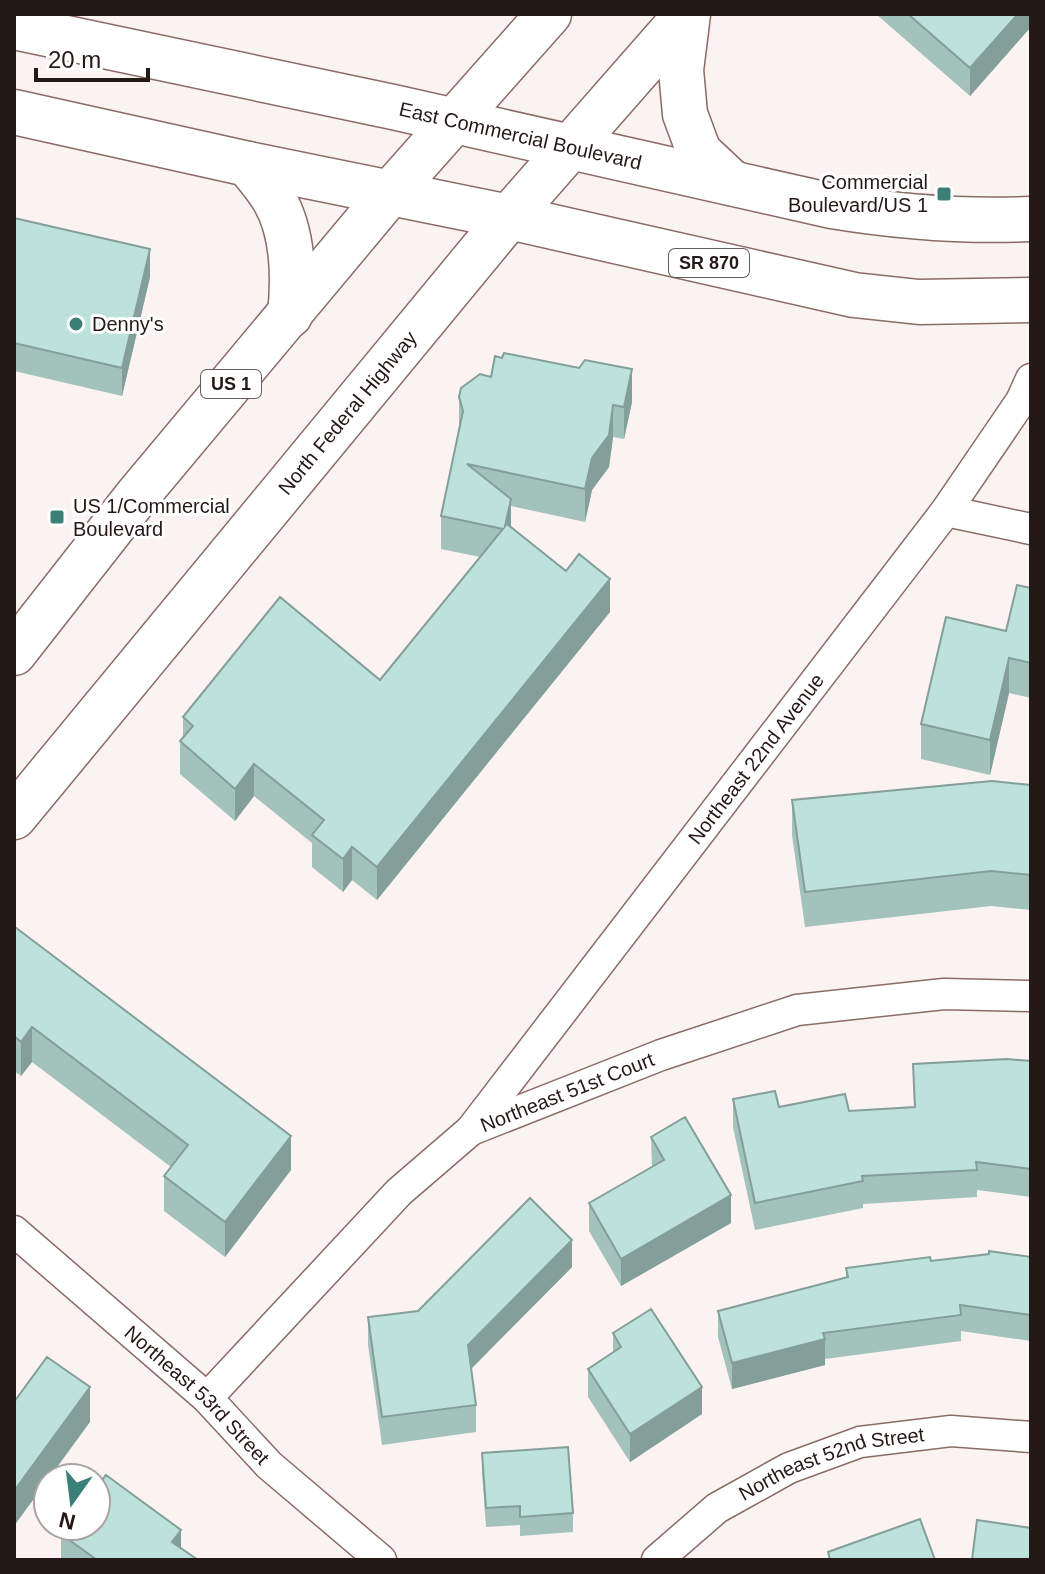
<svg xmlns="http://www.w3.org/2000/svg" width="1045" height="1574" viewBox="0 0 1045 1574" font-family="Arial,sans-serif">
<rect width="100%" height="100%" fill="#faf3f2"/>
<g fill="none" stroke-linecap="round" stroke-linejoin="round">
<g stroke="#8a6c67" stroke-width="33">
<g id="minor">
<path d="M946,511L1031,529"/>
<path id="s1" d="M471,1130L946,511L1021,401L1031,379"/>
<path id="s2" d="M14,1231L207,1398L269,1465L381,1560"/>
<path id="s3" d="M207,1398L399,1192L471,1130L661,1055L797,1010L944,994L1031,996"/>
<path id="s4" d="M657,1560L717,1508L789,1468L860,1442L951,1431L1031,1437"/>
</g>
</g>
<g stroke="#8a6c67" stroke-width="47">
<g id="primary">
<path d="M688,14L681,70L685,114L699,152L732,183"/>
<path id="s5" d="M14,27L393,107L832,206C899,217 964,222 1031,219"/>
<path d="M14,112L248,164L509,217L854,295L919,302L1031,300"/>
<path d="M248,164C257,176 267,187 274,199C294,234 294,277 290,315"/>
<path d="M14,653L137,496L391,192L549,14"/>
<path id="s6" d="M14,817L509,217L687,14"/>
</g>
</g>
<use href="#minor" stroke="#fff" stroke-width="30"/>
<use href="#primary" stroke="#fff" stroke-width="44"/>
</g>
<path fill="#a3c2bc" d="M876,14H1031V30L1030,28L970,96Z
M14,218L150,277L122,396L14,371Z
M459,397L632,402L624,439L613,437L609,467L592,490L585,522L511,506V527L610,612L377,900L352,880L343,892L312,867V843L254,796L235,821L180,774V741L183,738V717L380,680L480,557L441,549V516L459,430Z
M1031,588V698L1009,693L990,775L921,759V724L1006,631Z
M1031,785V910L991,906L805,927L792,835V800Z
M14,928L291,1170L225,1257L164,1211V1176L171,1167L32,1062L21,1076L14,1071Z
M1031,1061V1197L977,1190V1197L863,1204V1208L755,1230L733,1127V1099L779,1107L849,1111L914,1107L913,1064Z
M651,1137L731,1223L621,1286L589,1231V1203L652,1167Z
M1031,1257V1341L961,1331V1341L825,1359V1365L732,1389L718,1337V1311L846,1278V1268L931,1261Z
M572,1267L471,1369L476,1405V1432L382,1445L368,1345V1317L418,1311Z
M613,1333L702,1414L630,1462L588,1397V1369L613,1353Z
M482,1453L573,1513V1532L520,1536V1525L486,1527L482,1472Z
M61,1534L181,1548L198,1560H64L61,1558Z"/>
<path fill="#849e99" d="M1018,14H1030V28L970,96V68Z
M150,249V277L122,396V368Z
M632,369V402L624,439V407Z
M613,405V437L609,467L592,490L585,522V489L592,458Z
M511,499V532L505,526Z
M610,579V612L377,900V867Z
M1009,658V693L990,775V740Z
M254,764V796L235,821V789Z
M352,847V880L343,892V859Z
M32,1027V1062L21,1076V1042Z
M291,1136V1170L225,1257V1222Z
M731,1195V1223L621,1286V1259Z
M572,1240V1267L468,1372V1345Z
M825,1339V1365L732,1389V1363Z
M90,1387V1422L14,1526V1491Z
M702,1387V1414L630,1462V1434Z
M181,1530V1553L172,1542Z"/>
<path fill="#bde2db" stroke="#849e99" stroke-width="2" d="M908,14H1018L970,68Z
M14,218L150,249L122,368L14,343Z
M504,353L579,368L585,360L632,369L624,407L613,405L609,435L592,458L585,489L467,464L511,499L505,526L507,524L566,571L579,554L610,579L377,867L352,847L343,859L312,835L324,820L254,764L235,789L180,741L193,726L183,717L280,597L380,680L503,529L441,516L463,411L459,397L461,388L480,374L491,377L495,356L502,358Z
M1017,585L1031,588V663L1009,658L990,740L921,724L946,617L1006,631Z
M992,781L1031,785V875L991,871L805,892L792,800Z
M15,927L291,1136L225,1222L164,1176L188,1145L32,1027L21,1042L14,1036Z
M1007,1059L1031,1061V1169L976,1162L977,1170L862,1176L863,1181L755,1203L733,1099L775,1091L779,1107L845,1094L849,1111L915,1107L913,1064Z
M685,1117L731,1195L621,1259L589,1203L664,1160L651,1137Z
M530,1198L572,1240L468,1345L476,1405L382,1417L368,1317L418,1311Z
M989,1251L1031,1257V1315L960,1305L961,1315L823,1333L825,1339L732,1363L718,1311L848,1277L846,1268L930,1257L931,1261L989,1254Z
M651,1309L702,1387L630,1434L588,1369L621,1347L613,1333Z
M47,1357L90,1387L14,1491V1402Z
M568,1447L573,1513L520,1517V1506L486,1508L482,1453Z
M106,1475L181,1530L172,1542L198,1560H97L61,1534L68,1526H96V1488Z
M920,1519L935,1560H830L828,1552Z
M977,1520L1031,1528V1525V1560H972Z"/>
<g fill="#3b8077" stroke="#fff" stroke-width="3">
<rect x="936" y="186" width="16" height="16" rx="4"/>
<circle cx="76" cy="324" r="8"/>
<rect x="49" y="509" width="16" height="16" rx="4"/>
</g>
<g text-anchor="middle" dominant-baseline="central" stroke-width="6" stroke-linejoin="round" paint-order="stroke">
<g fill="#fff" stroke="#665e5d" stroke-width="2">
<rect x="669" y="249" width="80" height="28" rx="6"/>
<rect x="201" y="370" width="60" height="28" rx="6"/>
</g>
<g font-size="18" font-weight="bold" fill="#251918">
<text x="709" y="263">SR 870</text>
<text x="231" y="384">US 1</text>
</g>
<g font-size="20" fill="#251918" stroke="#fff">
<text stroke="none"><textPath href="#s5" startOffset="518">East Commercial Boulevard</textPath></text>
<text stroke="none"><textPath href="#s6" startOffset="524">North Federal Highway</textPath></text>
<text stroke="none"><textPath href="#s1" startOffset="468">Northeast 22nd Avenue</textPath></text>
<text stroke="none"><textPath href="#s3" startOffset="480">Northeast 51st Court</textPath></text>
<text stroke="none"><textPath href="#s2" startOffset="246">Northeast 53rd Street</textPath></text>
<text stroke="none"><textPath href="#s4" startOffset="204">Northeast 52nd Street</textPath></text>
</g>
<g font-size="20" fill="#251918" stroke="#fff" text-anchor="start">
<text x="928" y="182" text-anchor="end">Commercial<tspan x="928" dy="23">Boulevard/US 1</tspan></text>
<text x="92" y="324">Denny's</text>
<text x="73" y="506">US 1/Commercial<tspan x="73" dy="23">Boulevard</tspan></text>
</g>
</g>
<rect width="1045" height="1574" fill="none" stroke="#251918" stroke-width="32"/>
<g transform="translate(72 1502) rotate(194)"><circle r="38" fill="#ffffff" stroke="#a8a3a3" stroke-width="2"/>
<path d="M0-6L14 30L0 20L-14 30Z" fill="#3b8077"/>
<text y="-12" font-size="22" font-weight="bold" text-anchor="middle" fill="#251918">N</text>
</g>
<path d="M36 68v12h112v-12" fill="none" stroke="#251918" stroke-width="4"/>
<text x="48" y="68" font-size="24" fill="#251918" stroke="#ffffff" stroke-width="6" paint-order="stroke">20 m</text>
</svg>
